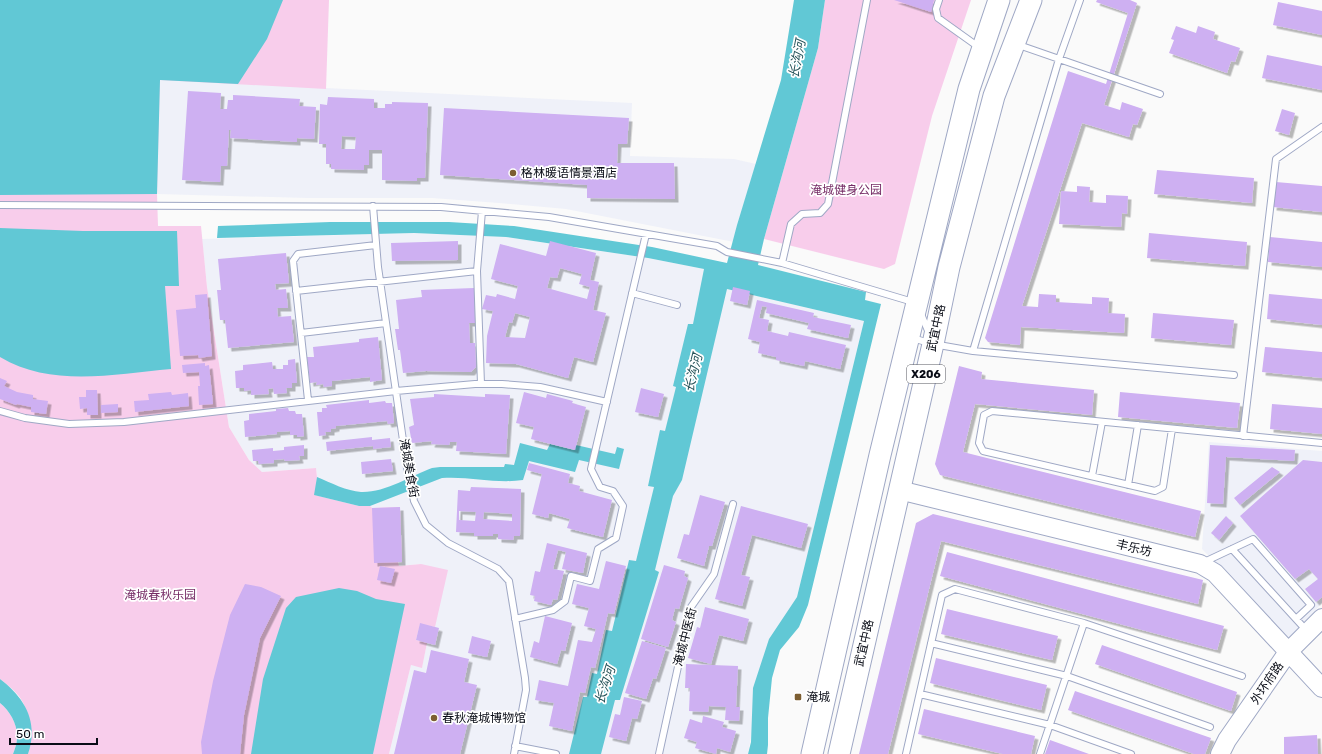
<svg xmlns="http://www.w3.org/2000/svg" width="1322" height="754" viewBox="0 0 1322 754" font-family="Rubik,'Noto Sans SC',sans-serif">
<defs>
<filter id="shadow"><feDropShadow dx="3.5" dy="3.5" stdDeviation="0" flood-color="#0004"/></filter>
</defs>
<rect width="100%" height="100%" fill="#fafafa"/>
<path fill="#eff1f9" d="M160,80L632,103L630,156L734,159L756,164L737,225L734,242L566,209L499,203L432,198H307L157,194Z
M414,233L506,237L648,258L704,269L727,289L864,321L797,597L769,639L748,754H389L411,665L422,667L427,643L416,640L420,623L435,627L421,564L399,566L400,507L372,508L314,495L317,477L316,468L262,472L249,460L229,427L207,287L202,239Z
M1209,442L1322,451V603L1289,638L1202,549Z"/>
<path fill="#f8cdeb" d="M0,0H329L326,89L160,80L157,194L158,226H201L207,287L229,427L249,460L262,472L316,468L317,477L315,495L359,506H370L372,508L400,507L402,562H398L399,566L421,564L448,570L435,627L420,624L416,640L427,643L422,668L411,665L389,754H28C30,746 30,740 29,732C28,704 22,696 0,679Z
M825,0H971L932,116L895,264L884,269L764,239L818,48Z
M0,703C10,711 18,725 17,738C17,743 15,749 13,754H0Z"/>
<path fill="#61c8d5" d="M0,0H283L267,39L238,84L160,80L157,194L0,195Z
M794,0H825L818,48L764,239L758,265L866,292L865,300L881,304L808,605L799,627L780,650L772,678L768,718V745L767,754H748L751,742L753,688L769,639L797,597L864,321L727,289L682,480L673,496L655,570L659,572L620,700H615L601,754H569L583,697H587L592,673L597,674L606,630L612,631L629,560L636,561L654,487L648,486L660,430L665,431L676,387L673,386L688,324H693L704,269L648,258L506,237L414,233L217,238L218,226L330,222H449L514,226L652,247L727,263L737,225L781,80Z
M0,228L83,231H177L179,286H165L171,369C114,374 52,388 0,357Z
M520,443L547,450L550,444L574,450L576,445L615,454L617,447L624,449L619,469L579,460L575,472L529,461L523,480C496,484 469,476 442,478L370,506H359L314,495L317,477C331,483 347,491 361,492C384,493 411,476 432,468L440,467H504L505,464L514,465Z
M339,588L357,591L376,599L405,604L373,754H251L263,679L286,608L296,597Z
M0,679C25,698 39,722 28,754H13C15,749 17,743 17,738C18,725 10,711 0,703Z"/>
<path fill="#ceb0f2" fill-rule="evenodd" filter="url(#shadow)" d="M894,0H934L931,12Z
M1097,0H1130L1137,3L1104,105L1120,110L1122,102L1143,109L1137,125L1133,124L1129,137L1082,123L1022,306L1038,307L1039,294L1056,295V302L1092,304V297L1109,298L1108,313L1125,314L1124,333L1021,327L1020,345L988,342L985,338L1068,71L1106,84L1128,13L1096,2Z
M1278,2L1322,11V35L1273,25Z
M1176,26L1196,33L1198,26L1215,32L1213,39L1240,48L1235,62L1231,61L1227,73L1169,53L1174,40L1171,39Z
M1267,55L1322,66V90L1262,78Z
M188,91L221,93L220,109H227L228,100H233V95L300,99L299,106L316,107L314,139L297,138V142L230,138L231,130H229L227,166H221L220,182L182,180Z
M328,97L374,99V108H385V104H392V102L428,103L425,178H417V181L382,180V150H369V165H364V170L331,169V164H326V144H319L320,104L327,105ZM342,136L356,137L355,149H341Z
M444,108L629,118L627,144H618L617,163H674L675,199L587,198V185L440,175Z
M1282,109L1295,113L1289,135L1275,131Z
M1157,170L1254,178L1252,203L1154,194Z
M1276,182L1322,186V212L1273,207Z
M1077,186L1090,187L1089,202L1106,203V195L1128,196L1127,214L1122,213L1121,227L1059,224L1061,191L1077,192Z
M1149,233L1247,242L1245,266L1147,258Z
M1270,237L1322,242V267L1268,262Z
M458,241V260L392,261L391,243Z
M550,241L596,253L590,280L599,282L593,310L606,313L593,362L574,357L568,378L516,364L486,363L487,336L493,311L482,309L486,295L496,297L497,294L515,299L518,286L491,279L500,244L546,256ZM560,268L582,274L579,284L590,287L587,299L547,288L550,277L557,278ZM515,313L530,317L525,338L505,337L509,322L512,323Z
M286,253L289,283L275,284L276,290L286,289L288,308H277L278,317L291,316L294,342L228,348L225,320H220L217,290H221L218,259Z
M733,287L750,291L747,305L730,301Z
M474,288L475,323H469L470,343H475L476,367L471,372L426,371L403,373L400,350H398L395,329H399L396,300L422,297L421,290Z
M207,294L212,356L199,358L198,355L180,356L176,310L196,308L195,295Z
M1269,294L1322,299V325L1267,319Z
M757,300L814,313L813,317L851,325L848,338L807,329L809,323L766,313L767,307L762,306L759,318L769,320L767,331L788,336L789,332L846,345L840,369L805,361L804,366L776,360V357L758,353L760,342L748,339Z
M1153,313L1234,320L1231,345L1151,338Z
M378,337L382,380L370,382V377L332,381V386L324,387L323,384L316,385L317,382L310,383L307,357H314L313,347L359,342V339Z
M1265,347L1322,352V378L1262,372Z
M295,359L297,383H292V388H286L287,393L274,394L273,388L268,389L269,394L251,395V390L244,391V388H236L235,371L243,370V365L272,362L273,369H283V365H288V360Z
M205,363V366L209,365L213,404L199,405L198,386H200L199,372L183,373L182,365Z
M959,366L982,372L981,379L1094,390L1092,415L975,404L963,452L1201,511L1195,537L940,475L935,464Z
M0,378L7,381L4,386L17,392L33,395V399L48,401L46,414L31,412V407L17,404L16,405L0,399Z
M641,388L664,394L658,417L635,412Z
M86,390H97L98,415H87V408L80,409L79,397H86Z
M171,392L172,395L188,393L189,406L135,412L134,401L149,400L148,394Z
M524,392L546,398L547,394L573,401L572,403L586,407L575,450L531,439L534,427L516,423Z
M1120,392L1240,403L1237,428L1118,417Z
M434,394L485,397V394L510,395L506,454L456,451L457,442H450L449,445L431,444L432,441L412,443L409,427L414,425L410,399L434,397Z
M369,400V403L385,401L386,403H392L394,423L388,424L387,421L336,426V428L331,429V432H325L326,435L319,436L317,412H322V408H327L326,405Z
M118,404V412L101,413V405Z
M1272,404L1322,408V434L1270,429Z
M288,408L289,411H295L296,414H302L304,436L297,437V435H290V431L277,432V434L245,437L244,421L249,420V414L276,411V409Z
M372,437V440L390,438L391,447L373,449V446L327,451L326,442Z
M304,445V456H299L300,460L285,461L284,459L274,460V463L259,464L258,461H253L252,450L273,448V451L284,450V447Z
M1210,445L1295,450L1294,461L1226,457L1223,504L1207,503Z
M391,459L393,471L362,474L361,462Z
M1303,460L1322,462V597L1316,602L1305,589L1318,579L1309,569L1295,579L1240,516Z
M529,463L570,474L568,483L580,486L579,491L612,500L603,537L567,528L570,519L549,513L548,518L532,514L542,474L527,470Z
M1272,467L1280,472L1240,505L1234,498Z
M471,487L521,489L520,536H514L513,540L498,539V534H493V536H474V533L456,532L458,490L470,491ZM459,511L476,512L475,521L459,520ZM484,512L512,514V521L483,519Z
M700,495L725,502L712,546H709L704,566L677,558L684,534L689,535Z
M741,506L808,524L801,548L752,535L741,575L750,577L742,606L715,599Z
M400,507L402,562L374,563L372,508Z
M933,514L1203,580L1198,604L941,541L888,754H859L916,523Z
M1226,516L1233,523L1219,540L1211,533Z
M547,543L587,553L583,573L562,569L566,552L558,550L553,569L564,571L557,600L553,599L551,605L534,601L535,596L530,595L535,571L540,572Z
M947,552L1224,626L1217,650L940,576Z
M606,561L626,566L614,614L608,613L595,668L591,667L585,693L580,692L572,731L549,726L554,703L535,700L539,680L568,686L578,640L592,642L596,629L584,626L589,608L572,604L577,584L599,589Z
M664,565L685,571L684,576L688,578L679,609L675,608L672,620L676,622L668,647L641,639Z
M380,566L395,569L391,583L377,580Z
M245,584L261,587L281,596L260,638L244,715L240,754H202L201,742L213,681L230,615Z
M705,607L749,619L743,641L719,635L711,664L688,658L697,627L700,628Z
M947,609L1058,636L1052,660L941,634Z
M545,616L572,623L565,651L561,650L557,664L530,657L534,641L539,643Z
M420,623L439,628L435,645L416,640Z
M472,636L491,641L487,657L468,653Z
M642,641L666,648L656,679L653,678L646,699L625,693Z
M1102,645L1237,692L1231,711L1095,664Z
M431,650L469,659L464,682L477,685L460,754H394L414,670L426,673Z
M936,658L1047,685L1041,710L930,683Z
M686,664L738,666L736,707H740L739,721L725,720L726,707L709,706L708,712L689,711L690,688H685Z
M1075,691L1211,738L1205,754H1194L1068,710Z
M624,697L642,701L637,719L632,718L626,741L609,737L615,714L620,715Z
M924,709L1035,736L1031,754H1003L918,734Z
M703,716L724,722L722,727L736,731L730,752L717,748L716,754L695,748L697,742L684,738L690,719L702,723Z
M1317,735L1318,754H1284V737Z
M1050,740L1089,754H1045Z"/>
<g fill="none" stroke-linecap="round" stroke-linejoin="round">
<g stroke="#9fa8c5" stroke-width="8">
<path id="lane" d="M939,0L936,9L938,18L980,48
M1016,44L1160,94
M0,205L441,207L549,217L717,246L727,252L782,263L913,302
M373,206L378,267L407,468L414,501L426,525L448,543L498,569L509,581L525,678L526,690L514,754
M782,263L791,224L802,214L820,213L828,204L867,0
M296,291L477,271
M632,293L677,305
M921,314L929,333
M301,333L386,323
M912,338L933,344L973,351L1234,375
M973,351L1059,59L1080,0
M481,384L477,271L482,211
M308,400L293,261L298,254L376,245
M0,411L25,418L69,424L124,422L396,391L475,384H502L540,387L607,402
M1172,429L1163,487L1155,491L983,451L979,443L984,415L992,411L1322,443
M1243,436L1276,159L1322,127
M1092,476L1102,422
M1128,485L1138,425
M1232,549L1307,631
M1202,563L1253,539L1311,605L1296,619
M515,619L553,610L565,601L571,576L590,581L598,549L616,538L623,506L613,491L600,487L591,469L646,234
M931,643L1067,676L1210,727
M920,694L1050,725L1131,754
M515,746L556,754
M659,754L691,607L714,574L733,504
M906,754L942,595L955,589L1084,623L1242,676
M1040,754L1084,623"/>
</g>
<g stroke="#9fa8c5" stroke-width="20">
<path id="secondary" d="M899,490L1200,564L1215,573L1322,688
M1220,754L1227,740L1288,652L1322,618"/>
</g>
<g stroke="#9fa8c5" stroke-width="23">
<path id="primary" d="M812,754L880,455L969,89L999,0
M839,754L933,344L949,267L994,96L1031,0"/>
</g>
<use href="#lane" stroke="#fff" stroke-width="6"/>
<use href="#secondary" stroke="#fff" stroke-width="18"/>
<use href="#primary" stroke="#fff" stroke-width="21"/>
</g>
<g fill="#7c5e32" stroke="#fff" stroke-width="1.5">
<circle cx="513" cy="173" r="4"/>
<rect x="794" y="693" width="8" height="8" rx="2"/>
<circle cx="434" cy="718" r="4"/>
</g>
<g text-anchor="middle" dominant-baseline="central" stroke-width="3.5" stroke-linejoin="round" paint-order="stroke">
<rect fill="#fff" stroke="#53555c" stroke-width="1" x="907" y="365" width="38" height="18" rx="3"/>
<g font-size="11" font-weight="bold" fill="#090c16">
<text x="926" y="374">X206</text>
</g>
<g font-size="12" fill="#090c16" stroke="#fff" text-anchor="start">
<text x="521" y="173">格林暖语情景酒店</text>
<text x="806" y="697">淹城</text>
<text x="442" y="718">春秋淹城博物馆</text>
</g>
<g font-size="12" fill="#762c66" stroke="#fff">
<text x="846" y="190">淹城健身公园</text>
<text x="160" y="595">淹城春秋乐园</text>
</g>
<g font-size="12" fill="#090c16" stroke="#fff">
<text transform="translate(936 328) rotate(-78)">武宜中路</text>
<text transform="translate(409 468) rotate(80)">淹城美食街</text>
<text transform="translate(1134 548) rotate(14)">丰乐坊</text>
<text transform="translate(685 637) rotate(-76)">淹城中医街</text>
<text transform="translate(864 643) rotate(-77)">武宜中路</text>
<text transform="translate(1267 683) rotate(-56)">外环府路</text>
</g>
<g font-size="13" font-style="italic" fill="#235157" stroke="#fff">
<text transform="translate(797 59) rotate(-79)">长沟河</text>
<text transform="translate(693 373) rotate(-76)">长沟河</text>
<text transform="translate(605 685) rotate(-72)">长沟河</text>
</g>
</g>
<path d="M10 738v6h87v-6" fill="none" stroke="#090c16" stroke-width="2"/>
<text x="16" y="738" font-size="12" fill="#090c16" stroke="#ffffff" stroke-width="3" paint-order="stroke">50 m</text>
</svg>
